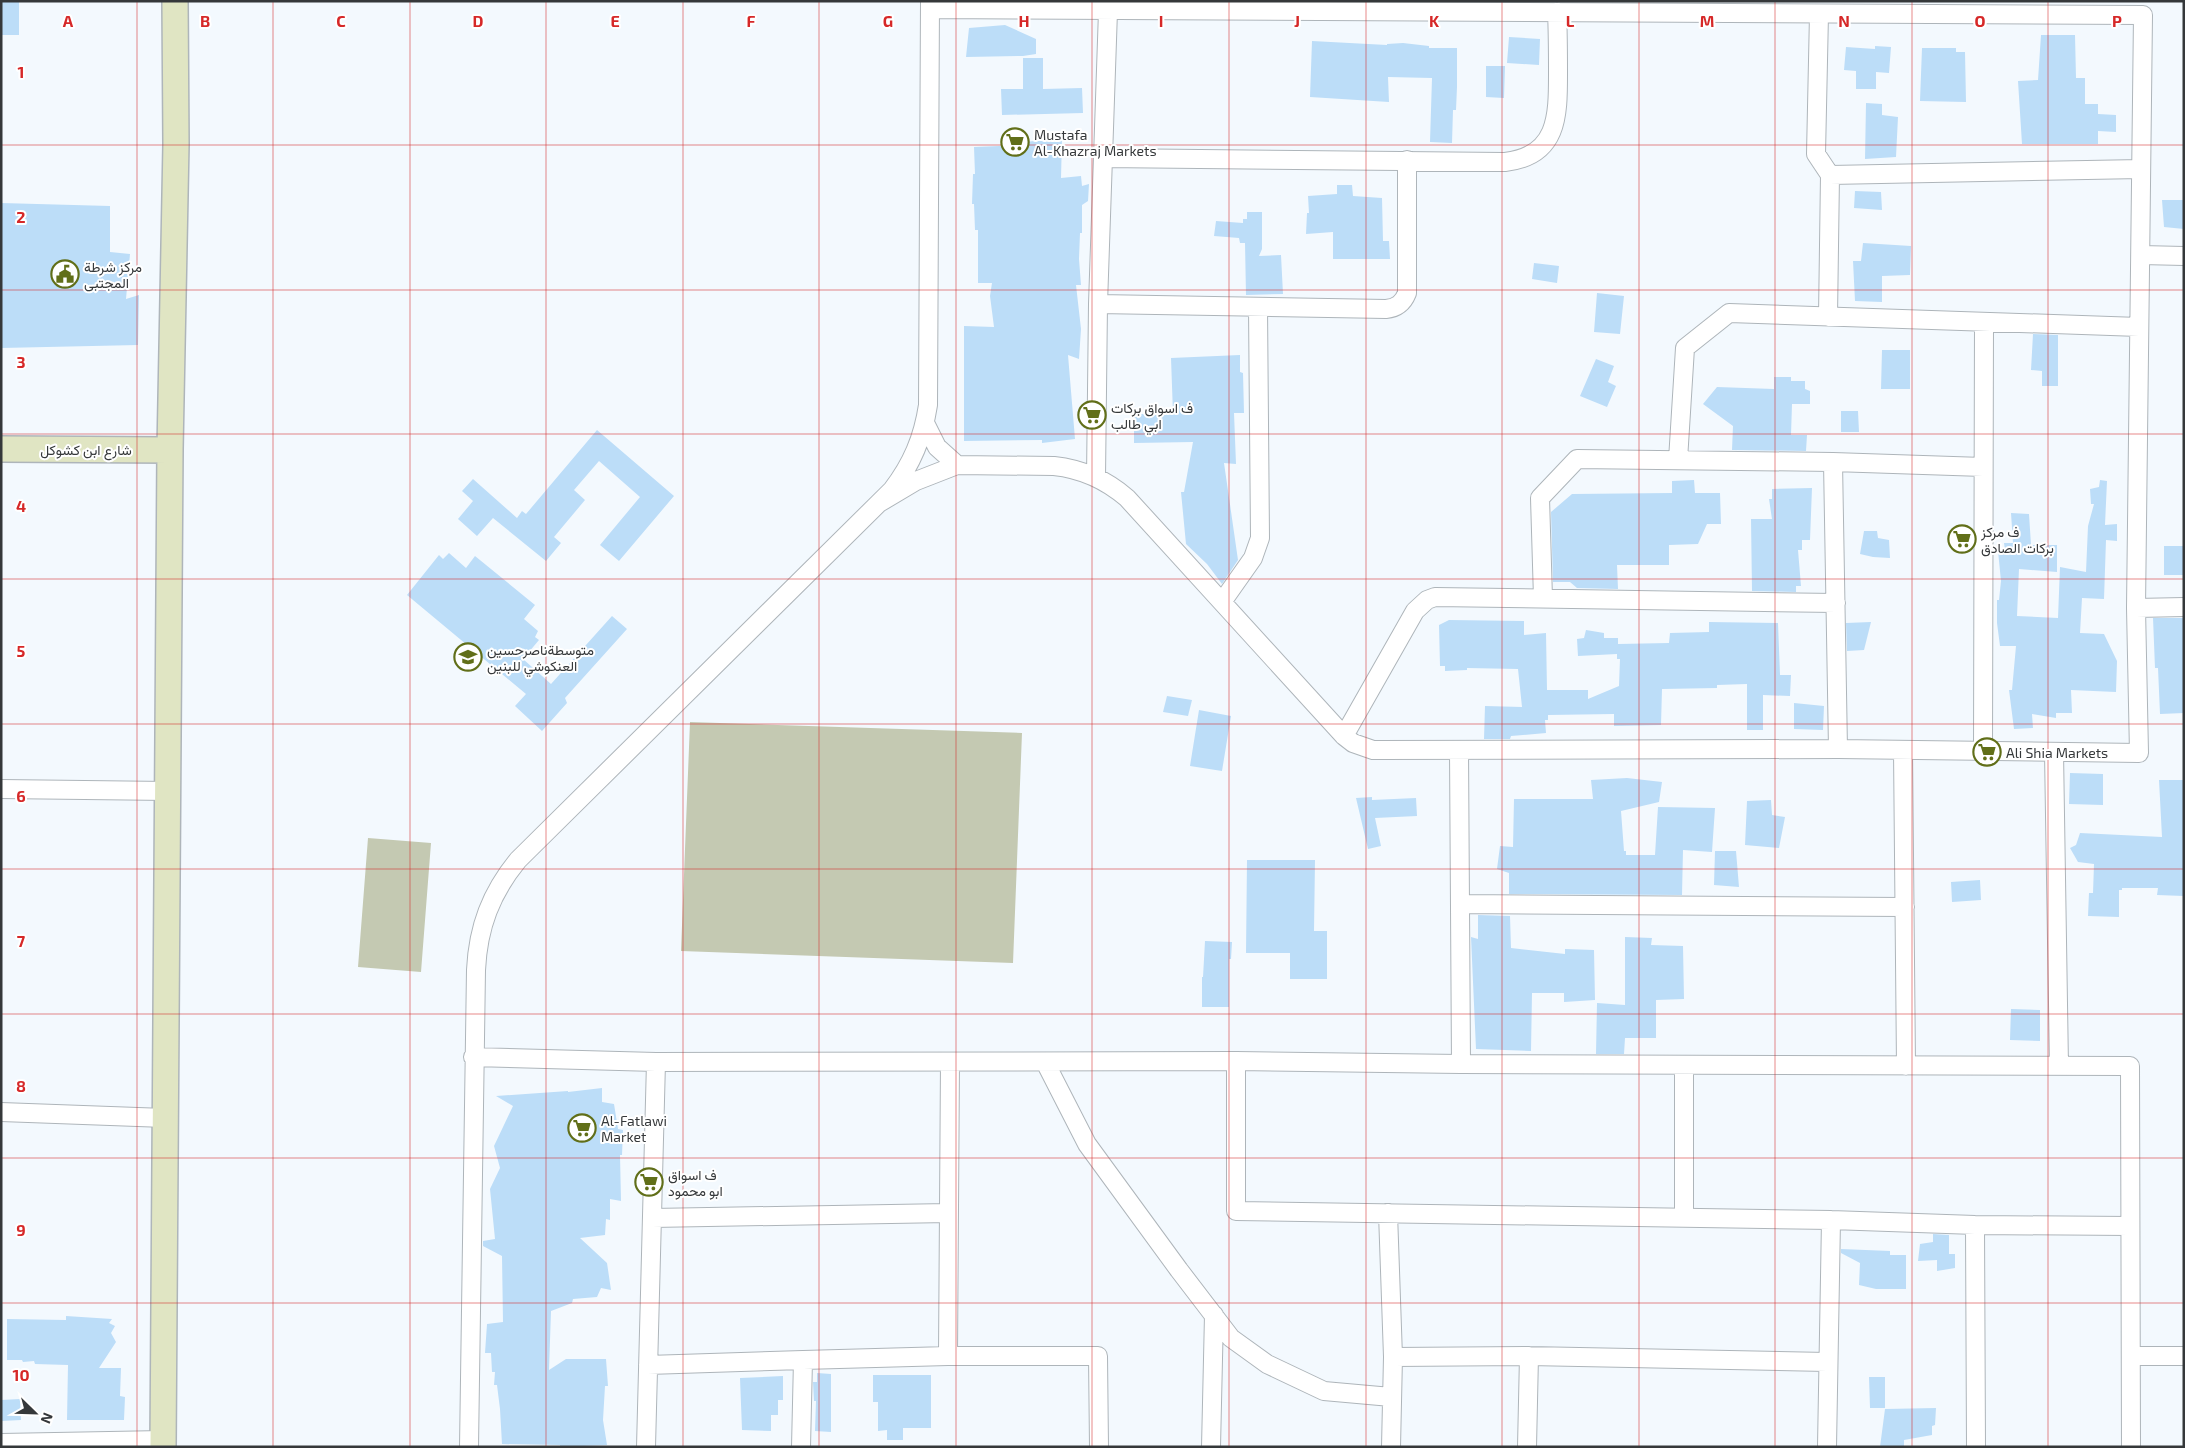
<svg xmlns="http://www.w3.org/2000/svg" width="2185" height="1448" viewBox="0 0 2185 1448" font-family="'Exo 2',Vazirmatn,sans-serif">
<rect width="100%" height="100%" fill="#f3f9fe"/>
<path fill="#c4c9b2" d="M690,722L1022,733L1013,963L681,951Z
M368,838L431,843L421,972L358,967Z"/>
<path fill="#bcddf8" d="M1,1H19V35H1Z
M1005,25L1036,39V54L1023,56L966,57L969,28Z
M2041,35H2075L2076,78H2085V104H2098V114L2116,115V132L2098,131V144H2022L2018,81L2038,80Z
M1509,37L1540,39L1539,65L1507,63Z
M1312,41L1387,45V44L1403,43L1429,46V48H1457V87L1456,110H1453L1452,143L1430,142L1432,78L1388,77L1389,102L1310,97Z
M1875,46L1891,47L1889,73L1876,72V89H1856V71L1844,70L1846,47L1875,49Z
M1922,48H1956V52H1965L1966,102L1920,101Z
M1023,58H1043V89L1082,88L1083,113L1002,115L1001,89H1023Z
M1486,66H1505L1504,98L1486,97Z
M1866,103L1882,104V115L1898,117L1896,157L1865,159Z
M1062,138L1061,178L1081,176L1082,186L1089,184L1088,201L1082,205V233H1080L1079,259L1081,285H1076L1081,329L1079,359L1068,355L1075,439L1042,443V440L964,441V326L994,327L990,296L992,283H978V230H975L974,204H972L973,174H975L974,147L1025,145V142Z
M1337,185H1352L1353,196L1382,198L1383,241H1389L1390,259H1333V232L1306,234L1307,213H1309L1308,196L1337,194Z
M1855,191L1881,192L1882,210L1854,208Z
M2162,200H2184V229L2164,227Z
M1,203L110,206V252L130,254L126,299L139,295L138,345L1,348Z
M1247,212H1262V249L1259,256L1281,255L1283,294L1246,295L1245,243H1240L1239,238L1214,236L1216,221L1243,223V219H1247Z
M1863,243L1911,246L1910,275L1882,276V302L1855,301L1853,261H1861Z
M1534,263L1559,266L1557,283L1532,279Z
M1597,293L1624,296L1620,334L1594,332Z
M2033,334L2058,335V386H2042V371L2031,370Z
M1882,350H1910V389H1881Z
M1240,355V372L1243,373L1244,413H1234L1236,464L1224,463L1238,560L1222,584L1207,564L1186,544L1181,492H1184L1193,442L1134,443V414H1173L1171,358Z
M1596,359L1614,366L1608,382L1616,386L1607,407L1580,396Z
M1774,377H1791V381H1805V389L1810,391V404H1792L1791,435H1807L1806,451L1732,450L1733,426L1703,404L1717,387L1774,389Z
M1841,411H1858L1859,432H1841Z
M597,430L674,496L619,561L600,545L640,497L599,461L574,490L585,500L554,537L561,543L546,561L493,518L477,536L458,519L473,501L462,491L473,479L517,518L522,511L526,514Z
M1694,480L1695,493H1720L1721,524H1707L1698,544L1669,545V565H1617L1618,589L1577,588L1570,582H1553L1551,512L1572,494L1672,493V481Z
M2100,480L2107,481L2105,525L2117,524V541L2106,540L2104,599L2082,598L2080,633L2104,634L2117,661L2116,692L2071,690L2072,713H2056V718L2032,714L2033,728L2014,729L2009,690H2012L2016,646H2000L1997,623V600H1999L2001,581L1998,551L2005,550L2004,543H2013L2011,513L2029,514L2031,545H2057V572L2019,569L2017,616L2058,618L2060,567L2086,572L2088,526L2094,504H2091L2090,489L2099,487Z
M1812,488L1810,540H1802V550H1798L1801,586H1796V592L1752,591L1751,519H1772L1769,499H1772V489Z
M1864,531H1877L1878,538L1889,540L1890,558L1873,557L1860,554Z
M2164,546H2184V575H2164Z
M449,553L466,568L475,556L535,605L524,619L538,631L535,637L539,640L523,659L551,684L612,616L627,629L565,698L567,703L542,731L515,706L526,694L407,595L439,555L443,559Z
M2153,618H2184V713L2160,714L2158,668H2155Z
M1449,620L1524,621V635L1546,633L1547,690H1588V699L1619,686L1620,659H1617V654L1578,656L1577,639L1584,638L1586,630L1604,633V638H1618V644L1669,643L1670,633L1709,632V622L1778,623L1780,675H1791L1790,696L1763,695V730H1747V684L1717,685V688L1662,689L1661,725L1614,726V714L1548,715V720H1545L1546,733L1511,736L1510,739H1484L1485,706L1522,707L1518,669L1467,668V670L1445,671V666H1440L1439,625Z
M1871,622L1864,650L1847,651L1846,623Z
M1167,696L1192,700L1188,716L1163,712Z
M1794,703L1824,706L1823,730L1794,729Z
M1199,710L1231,716L1222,771L1190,766Z
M2070,773L2103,774V805L2069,804Z
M1627,778L1662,782L1659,802L1621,811L1624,851H1626V855H1655L1658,807L1715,808L1712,852L1683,850L1682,895L1509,894V873L1497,869L1500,846L1513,847L1514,799H1593L1591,780Z
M2159,780H2184V896L2157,895L2158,888H2122V890H2119V917L2088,916L2089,893H2093L2094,864L2078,862L2070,848L2076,845L2080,833L2162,837Z
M1372,797V800L1416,798L1417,816L1375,818L1381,846L1368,849L1356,798Z
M1771,800L1772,815L1785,817L1779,848L1745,845L1747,801Z
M1715,851H1736L1739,887L1714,885Z
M1247,860H1315L1314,931H1327V979H1290V953H1246Z
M1980,880L1981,900L1952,902L1951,882Z
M1478,915L1510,916L1511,948L1565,954V949L1594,950L1595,1000L1564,1002V993H1532L1531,1051L1476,1049L1471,937L1478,939Z
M1625,937L1652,938L1651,945L1683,946L1684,999L1656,1000V1038H1625L1624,1054H1596L1597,1003L1625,1005Z
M1205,941L1232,942L1231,959H1229V1007H1202V977H1203Z
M2011,1009L2040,1010V1041L2010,1040Z
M602,1088V1102L614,1104L618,1129L623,1130L622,1155H620L621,1201L610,1199V1220L606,1219L605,1235L580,1238L607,1263L611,1290L601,1288L597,1297L573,1299L572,1303L551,1311L549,1370L566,1359H606L608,1386H605L603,1420L607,1445L560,1447V1445L502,1444L500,1409L497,1385H494L495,1372H492L491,1353H485L487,1324L503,1322L502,1256L483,1246V1241L495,1239L490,1189L500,1168L494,1146L513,1106L496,1096L568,1091V1092Z
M1933,1234L1949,1235V1254H1955V1268L1937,1271V1260L1918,1261L1920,1244L1933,1242Z
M1841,1249L1890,1251V1255H1906V1289H1876L1859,1285L1860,1263L1841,1253Z
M66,1316L112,1319L109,1323L115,1326L111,1333L116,1342L99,1368H121L120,1396L125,1397L124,1420H67L68,1365L35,1364L34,1361L23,1362L22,1360H7V1319L66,1320Z
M817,1373L831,1374V1432L815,1431L816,1401H814L813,1382H817Z
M873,1375H931V1428H903V1440H887V1430L878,1431V1402H873Z
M783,1376V1400H778V1415H771V1431L742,1430L740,1378Z
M1869,1377H1885V1408H1870Z
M20,1399L21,1420L2,1421L1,1400Z
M1936,1408L1935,1425L1932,1426V1435L1904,1440V1447H1880L1885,1409Z"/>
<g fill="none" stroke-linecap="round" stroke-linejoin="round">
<g stroke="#aeb5ba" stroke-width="20">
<path id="street" d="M1819,14L1816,154L1830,175L1828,317
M1103,158L1505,162C1558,156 1558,116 1558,74C1558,54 1558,33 1557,12
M1830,175L2141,169
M2141,255L2184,256
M1098,304L1386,309C1397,308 1403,303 1407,293V160
M925,423L937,447L957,465
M1678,460L1685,348L1729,313L2139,327
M1833,462L1838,749
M1096,477L1098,304L1108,11
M879,503L916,481L957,465L1054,466C1082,469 1105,479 1127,498L1344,736L1353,743L1373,750L1838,749L2139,753L2136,608L2143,15L930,9
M1543,598L1540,498L1577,459L1833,462L1983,467
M1222,602L1253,558L1260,538L1258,307
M2136,608L2184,607
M1344,736L1415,611L1427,600L1435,597L1836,603
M1459,750L1461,1064
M1903,750L1906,1066
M1983,751L1984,322
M2054,752L2059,1066
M1,789L168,791
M1460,904L1905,907
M473,1057L656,1062L1236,1061L1461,1064L2130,1066L2131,1447
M1236,1061V1211L1831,1220L1975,1225L2130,1226
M1045,1062L1087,1144L1179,1270L1231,1338L1267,1364L1324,1391L1391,1397
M1,1112L165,1118
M1388,1213L1393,1357L1391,1447
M1684,1217V1065
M652,1218L948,1213
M1975,1225L1976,1447
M948,1356L950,1062
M2132,1356H2184
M1393,1357L1529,1356L1827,1362
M803,1360L948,1356H1098L1099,1447
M648,1365L803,1360L801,1447
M1,1443L163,1440
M469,1447L476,970C478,927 491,893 518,860L892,490C912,464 923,438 928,405L930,1
M646,1447L656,1062
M1211,1447L1214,1315
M1527,1447L1529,1356
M1827,1447L1831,1220"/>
</g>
<g stroke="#aeb5ba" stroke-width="28">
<path id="secondary" d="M1,449L170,450
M163,1447L170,450L176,144L175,1"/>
</g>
<use href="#street" stroke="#fff" stroke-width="18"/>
<use href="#secondary" stroke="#e0e5c3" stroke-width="25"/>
</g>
<path fill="none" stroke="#d62828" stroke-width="1" stroke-opacity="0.55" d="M137,1V1447M273,1V1447M410,1V1447M546,1V1447M683,1V1447M819,1V1447M956,1V1447M1092,1V1447M1229,1V1447M1366,1V1447M1502,1V1447M1639,1V1447M1775,1V1447M1912,1V1447M2048,1V1447M1,145H2184M1,290H2184M1,434H2184M1,579H2184M1,724H2184M1,869H2184M1,1014H2184M1,1158H2184M1,1303H2184"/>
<defs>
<g id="supermarket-ring" transform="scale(1.4375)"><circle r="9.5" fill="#fff" stroke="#616f19" stroke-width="1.5"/><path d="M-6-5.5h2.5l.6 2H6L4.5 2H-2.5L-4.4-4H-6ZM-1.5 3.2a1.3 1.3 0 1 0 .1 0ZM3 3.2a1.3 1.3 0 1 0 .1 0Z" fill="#616f19"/></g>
<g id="civic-ring" transform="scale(1.4375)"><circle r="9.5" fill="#fff" stroke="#616f19" stroke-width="1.5"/><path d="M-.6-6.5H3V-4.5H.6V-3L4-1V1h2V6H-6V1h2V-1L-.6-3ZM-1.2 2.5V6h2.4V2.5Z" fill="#616f19"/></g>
<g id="school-ring" transform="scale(1.4375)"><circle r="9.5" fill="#fff" stroke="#616f19" stroke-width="1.5"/><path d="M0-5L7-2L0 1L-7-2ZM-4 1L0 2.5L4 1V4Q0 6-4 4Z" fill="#616f19"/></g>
</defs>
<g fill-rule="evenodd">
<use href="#supermarket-ring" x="1015" y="142"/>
<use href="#civic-ring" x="65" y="274"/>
<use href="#supermarket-ring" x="1092" y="415"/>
<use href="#supermarket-ring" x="1962" y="539"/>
<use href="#school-ring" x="468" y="657"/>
<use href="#supermarket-ring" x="1987" y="752"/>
<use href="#supermarket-ring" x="582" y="1128"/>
<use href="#supermarket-ring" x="649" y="1182"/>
</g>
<g text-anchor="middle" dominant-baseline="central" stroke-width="4" stroke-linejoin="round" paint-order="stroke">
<g font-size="14" fill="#35383a" stroke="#fff" text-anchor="start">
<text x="1034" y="134">Mustafa<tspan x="1034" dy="16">Al-Khazraj Markets</tspan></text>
<text x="84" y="266">مركز شرطة<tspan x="84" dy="16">المجتبى</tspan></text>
<text x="1111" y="407">ف اسواق بركات<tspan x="1111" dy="16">ابي طالب</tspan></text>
<text x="1981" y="531">ف مركز<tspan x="1981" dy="16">بركات الصادق</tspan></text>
<text x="487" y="649">متوسطةناصرحسين<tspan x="487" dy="16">العنكوشي للبنين</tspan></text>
<text x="2006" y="752">Ali Shia Markets</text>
<text x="601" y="1120">Al-Fatlawi<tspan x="601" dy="16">Market</tspan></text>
<text x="668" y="1174">ف اسواق<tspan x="668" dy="16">ابو محمود</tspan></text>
</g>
<g font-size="14" fill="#35383a" stroke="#fff">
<text x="86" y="449">شارع ابن كشوكل</text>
</g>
</g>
<g font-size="16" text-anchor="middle" font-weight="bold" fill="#d62828" stroke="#fff" stroke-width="4" stroke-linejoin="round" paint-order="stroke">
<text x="68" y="27">A</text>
<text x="205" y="27">B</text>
<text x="341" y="27">C</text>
<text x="478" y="27">D</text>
<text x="615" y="27">E</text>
<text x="751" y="27">F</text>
<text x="888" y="27">G</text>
<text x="1024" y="27">H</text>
<text x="1161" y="27">I</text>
<text x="1297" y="27">J</text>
<text x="1434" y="27">K</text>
<text x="1570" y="27">L</text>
<text x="1707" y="27">M</text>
<text x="1844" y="27">N</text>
<text x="1980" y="27">O</text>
<text x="2117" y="27">P</text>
<text x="21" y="78">1</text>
<text x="21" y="223">2</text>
<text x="21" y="368">3</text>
<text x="21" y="512">4</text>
<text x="21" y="657">5</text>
<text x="21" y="802">6</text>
<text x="21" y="947">7</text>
<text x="21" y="1092">8</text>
<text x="21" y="1236">9</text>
<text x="21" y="1381">10</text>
</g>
<rect width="2185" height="1448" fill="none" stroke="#35383a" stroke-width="5"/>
<g transform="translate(35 1413) rotate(113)" stroke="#ffffff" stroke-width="4" paint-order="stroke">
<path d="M0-4L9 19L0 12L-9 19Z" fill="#35383a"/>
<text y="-8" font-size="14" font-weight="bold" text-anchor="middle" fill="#35383a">N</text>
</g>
</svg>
